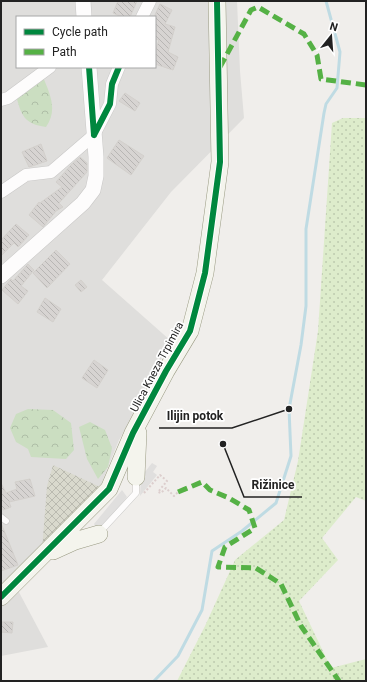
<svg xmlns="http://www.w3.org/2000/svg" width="367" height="682" viewBox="0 0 367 682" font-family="Roboto,sans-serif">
<defs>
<pattern id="construction-cross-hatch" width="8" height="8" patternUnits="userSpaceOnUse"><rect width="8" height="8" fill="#d9d9cd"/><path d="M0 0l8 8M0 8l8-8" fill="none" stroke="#babab0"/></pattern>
<pattern id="grass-dots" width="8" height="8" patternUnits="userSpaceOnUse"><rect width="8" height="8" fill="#ddeccb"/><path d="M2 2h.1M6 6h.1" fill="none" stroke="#bdcaae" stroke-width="1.8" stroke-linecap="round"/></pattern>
<pattern id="forest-crowns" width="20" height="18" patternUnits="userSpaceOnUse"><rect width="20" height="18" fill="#cbdec1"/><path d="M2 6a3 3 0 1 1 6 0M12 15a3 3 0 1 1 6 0" fill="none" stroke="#aebea6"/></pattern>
<pattern id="building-back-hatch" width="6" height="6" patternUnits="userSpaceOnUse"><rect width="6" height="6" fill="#d7d4d2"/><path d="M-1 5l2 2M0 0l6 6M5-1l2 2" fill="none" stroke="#b8b6b4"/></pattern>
</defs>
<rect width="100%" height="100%" fill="#f0eeeb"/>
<path fill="#dfdedc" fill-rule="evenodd" d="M1,1H237L240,71L244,118L171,192L102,280L171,341L146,387L134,415L119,440L100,487L12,579L48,647L1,656ZM17,17H155V67H17Z"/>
<path fill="url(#construction-cross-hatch)" d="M53,465L100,487L42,550L47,486Z"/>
<path fill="url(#grass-dots)" d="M343,118H366V501L356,497L322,538L338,560L299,601L331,668L366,659V681H177L205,626L235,560L284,520L298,461L318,331L332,123Z"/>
<path fill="url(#forest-crowns)" d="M43,77C50,94 58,110 46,127C24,124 21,115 16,95Z
M28,409L53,410L71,423L74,450L66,459L31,457L28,449L16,442L10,428L16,414Z
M90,422L105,430L112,448L108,467L98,479L87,459L79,427Z"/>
<path fill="#e0dfde" d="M152,463L157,466L153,472L157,475L140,496L141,477Z
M122,490L127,497L99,532L94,524Z"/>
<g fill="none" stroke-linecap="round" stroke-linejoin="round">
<path stroke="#bfdbe3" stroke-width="3" d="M154,681L178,656L202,610L212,551L242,531L276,503L291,456L289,409L301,345L306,306V229L324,113L326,104L337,88L340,52L326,1"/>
</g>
<path fill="url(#building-back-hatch)" stroke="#d3d0cc" d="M118,1H137L130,17H122L113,13Z
M160,4L172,10L165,24L175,27L168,52L178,57L173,70L155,64V52L159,40L155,39V15Z
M125,93L140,103L135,111L119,101Z
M119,140L144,156L131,175L107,158Z
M41,144L47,161L29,167L22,152Z
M80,157L87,163V172L59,203L63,207L56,211L43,227L29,215L39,202L40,203L62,187L56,182L71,165Z
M16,224L29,235L18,247L14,243L1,256V240Z
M56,250L70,264L47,288L33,273Z
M28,264L34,270L21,286L28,291L18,304L2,290L11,279L13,281Z
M81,280L87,287L81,292L75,285Z
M45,298L61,309L53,322L37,312Z
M94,360L108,370L97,388L82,378Z
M30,479L35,496L9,502L11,507L3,510L1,506V483L6,493L17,489L15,482Z
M1,523L18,565L1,571Z
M1,622H13L12,633L1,632Z"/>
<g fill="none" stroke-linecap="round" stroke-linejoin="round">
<g stroke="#c9c8c7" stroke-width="7">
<path id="service" d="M1,517L6,521
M100,532L136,493V478"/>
</g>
<g stroke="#c9c8c7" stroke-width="13">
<path id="minor" d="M142,17L150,1
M1,100L8,98L50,67
M1,192L26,175L51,172L94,135L110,104L112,84L119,67"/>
</g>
<g stroke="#c9c8c7" stroke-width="16">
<path id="tertiary" d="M83,1L84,17
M1,276L83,203L93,190L96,176V157L89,67"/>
</g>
<g stroke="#999a82" stroke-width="18">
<path id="secondary" d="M136,477L138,433
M53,551L75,541L99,534
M1,597L109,489L133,433L166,371L190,331L205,273L220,162L217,1"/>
</g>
<path stroke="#dccecd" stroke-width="2" stroke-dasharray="2 2" stroke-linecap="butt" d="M144,493L160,475L167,481L158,492L161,493L166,488L174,496L178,492"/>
<use href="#service" stroke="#fdfcfc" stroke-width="6"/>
<use href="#minor" stroke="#fdfcfc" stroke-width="12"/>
<use href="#tertiary" stroke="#fdfcfc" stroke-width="15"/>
<use href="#secondary" stroke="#f4f4ed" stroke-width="17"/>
<path stroke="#55b145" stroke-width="5" stroke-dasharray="10 5" stroke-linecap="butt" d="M220,67L251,10L258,7L304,34L317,55L321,79L366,85
M178,492L202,482L210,490L229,498L249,510L255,528L225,547L218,567L256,568L281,584L301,626L339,681"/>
<g stroke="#fff" stroke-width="8">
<path id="cycleway" d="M89,67L94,135
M94,135L110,104L112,84L119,67
M1,597L109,489L133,433L166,371L190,331L205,273L220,162L217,1"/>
</g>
<use href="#cycleway" stroke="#00873e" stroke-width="6"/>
</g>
<g text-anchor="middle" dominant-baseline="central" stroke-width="3.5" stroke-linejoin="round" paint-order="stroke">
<g font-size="11" fill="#222" stroke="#fff">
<text transform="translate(157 367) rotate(-62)">Ulica Kneza Trpimira</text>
</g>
</g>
<path fill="none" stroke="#222" stroke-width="1.5" d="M289 409L232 428H159M223 444L244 497H302"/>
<g fill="#222" stroke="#fff" stroke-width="1.5">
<circle cx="289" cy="409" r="4"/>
<circle cx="223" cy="444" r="4"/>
</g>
<g font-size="12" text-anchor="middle" font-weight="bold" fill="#222" stroke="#fff" stroke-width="3.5" stroke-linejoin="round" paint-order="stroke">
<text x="195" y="420">Ilijin potok</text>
<text x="273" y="489">Rižinice</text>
</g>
<rect width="367" height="682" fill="none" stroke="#222222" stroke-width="4"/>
<rect x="16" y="16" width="140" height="52" fill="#ffffff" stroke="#a7a7a7"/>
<rect x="24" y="29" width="20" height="6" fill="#00873e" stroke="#a7a7a7"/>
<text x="52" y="36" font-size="12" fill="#222222">Cycle path</text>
<rect x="24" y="49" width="20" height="6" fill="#55b145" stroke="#a7a7a7"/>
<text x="52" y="56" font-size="12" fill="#222222">Path</text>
<g transform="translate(331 36) rotate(17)" stroke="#ffffff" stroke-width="3" paint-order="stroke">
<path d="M0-3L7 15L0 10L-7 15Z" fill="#222222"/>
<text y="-6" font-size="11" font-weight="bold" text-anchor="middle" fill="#222222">N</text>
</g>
</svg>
